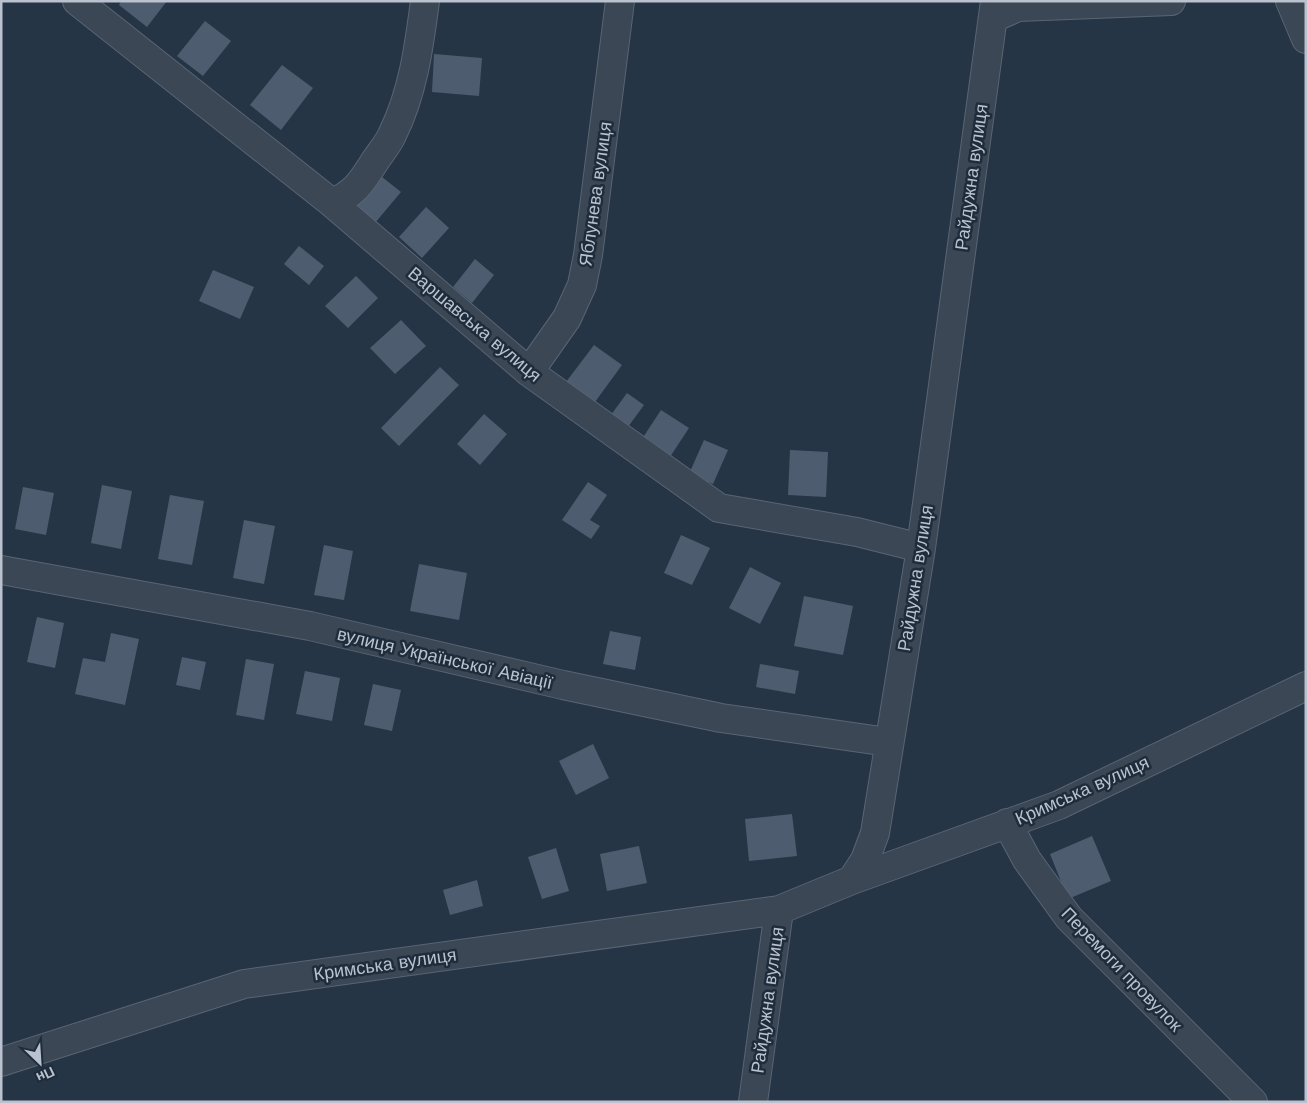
<svg xmlns="http://www.w3.org/2000/svg" width="1307" height="1103" viewBox="0 0 1307 1103" font-family="'Work Sans',sans-serif">
<rect width="100%" height="100%" fill="#263546"/>
<path fill="#4d5c6f" d="M121,1H167L147,27L119,5Z
M205,21L231,41L203,76L177,56Z
M434,54L482,58L479,96L432,92Z
M282,65L313,88L281,130L250,105Z
M377,173L401,192L375,223L352,204Z
M426,207L449,228L422,258L399,237Z
M299,246L324,266L309,285L284,264Z
M475,259L494,275L472,303L453,287Z
M213,270L254,287L240,319L199,301Z
M356,276L378,298L348,328L325,306Z
M401,320L426,346L395,374L370,348Z
M594,345L622,365L595,402L566,382Z
M440,367L459,385L399,446L381,428Z
M627,393L644,405L625,431L608,419Z
M661,410L689,428L668,460L640,442Z
M484,414L507,434L480,465L457,444Z
M704,440L728,450L713,484L689,474Z
M790,450L828,452L826,497L788,495Z
M588,482L607,495L590,520L600,526L591,539L562,520Z
M102,485L132,491L121,549L91,543Z
M23,487L54,493L46,535L15,529Z
M170,495L204,501L192,565L158,559Z
M244,520L275,526L264,584L233,578Z
M681,535L710,548L692,585L664,573Z
M324,545L353,551L344,600L314,595Z
M419,564L467,573L459,620L410,611Z
M750,567L781,583L760,624L729,608Z
M804,596L853,606L843,655L794,646Z
M37,617L64,623L55,668L27,662Z
M610,631L641,637L635,670L603,664Z
M111,633L139,639L125,705L75,694L83,658L105,662Z
M182,657L206,662L200,690L176,685Z
M246,659L274,664L264,720L236,715Z
M760,664L799,671L795,694L756,687Z
M305,671L340,678L332,721L296,714Z
M373,684L401,690L392,731L364,725Z
M593,744L609,778L576,795L559,761Z
M792,814L797,856L749,861L745,819Z
M1092,836L1111,881L1068,899L1050,854Z
M639,846L647,883L607,891L600,854Z
M556,848L569,891L542,899L528,857Z
M477,880L483,906L450,915L443,890Z"/>
<g fill="none" stroke-linecap="round" stroke-linejoin="round">
<g stroke="#596572" stroke-width="30">
<path id="minor" d="M77,1L332,203L529,372L719,508L857,532L921,548
M1290,1L1306,39
M993,18L1018,7L1171,1
M332,203C356,193 362,181 375,161C381,152 388,144 392,135C413,93 419,47 425,1
M529,372L567,318L582,285L588,255L620,1
M1,570L310,626L563,685L721,718L888,742
M1007,823L1027,860L1069,918L1253,1102
M852,880L1059,805L1306,686
M1,1062L244,984L779,910
M753,1102L779,910L852,880L865,860L875,833L921,548L995,1"/>
</g>
<use href="#minor" stroke="#3b4755" stroke-width="28"/>
</g>
<g text-anchor="middle" dominant-baseline="central" stroke-width="5" stroke-linejoin="round" paint-order="stroke">
<g font-size="18" fill="#b9c2ce" stroke="#1f2c3b">
<text transform="translate(971 177) rotate(-82)">Райдужна вулиця</text>
<text transform="translate(595 194) rotate(-82)">Яблунева вулиця</text>
<text transform="translate(475 324) rotate(40)">Варшавська вулиця</text>
<text transform="translate(915 578) rotate(-81)">Райдужна вулиця</text>
<text transform="translate(445 658) rotate(13)">вулиця Української Авіації</text>
<text transform="translate(1082 790) rotate(-24)">Кримська вулиця</text>
<text transform="translate(385 964) rotate(-8)">Кримська вулиця</text>
<text transform="translate(1122 969) rotate(46)">Перемоги провулок</text>
<text transform="translate(767 1000) rotate(-82)">Райдужна вулиця</text>
</g>
</g>
<rect width="1307" height="1103" fill="none" stroke="#b9c2ce" stroke-width="5"/>
<g transform="translate(40 1063) rotate(155)" stroke="#1f2c3b" stroke-width="4" paint-order="stroke">
<path d="M0-4L9 19L0 12L-9 19Z" fill="#b9c2ce"/>
<text y="-8" font-size="14" font-weight="bold" text-anchor="middle" fill="#b9c2ce">Пн</text>
</g>
</svg>
